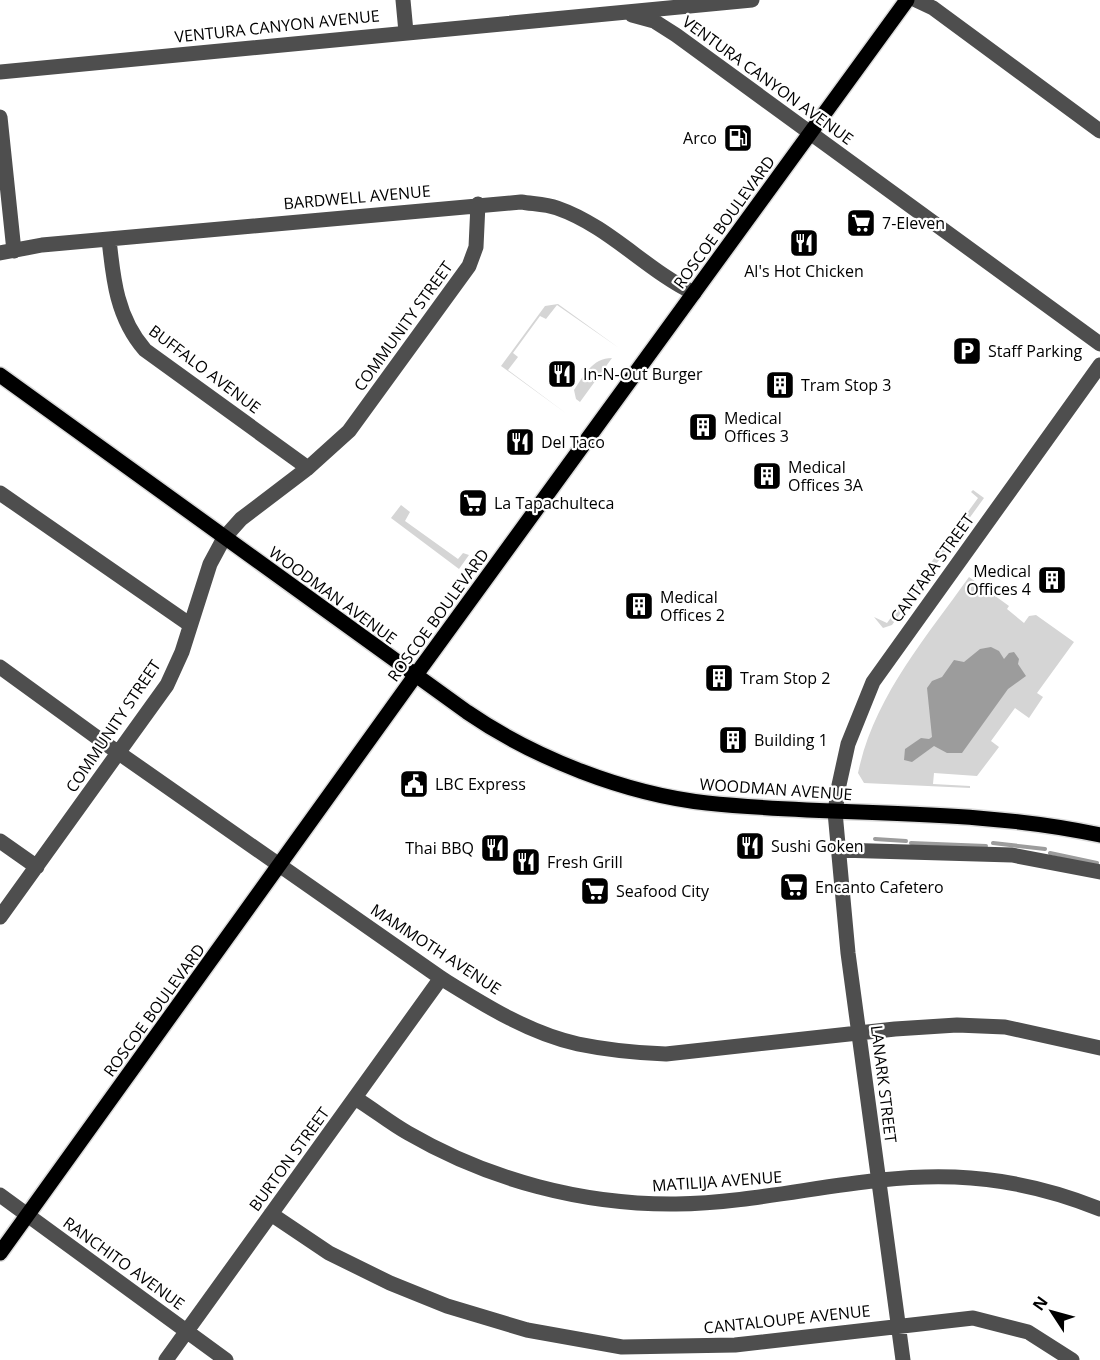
<svg xmlns="http://www.w3.org/2000/svg" width="1100" height="1360" viewBox="0 0 1100 1360" font-family="'Open Sans',sans-serif">
<rect width="100%" height="100%" fill="#fff"/>
<path fill="#d5d5d5" d="M558,304L619,348L557,305L546,319L540,316L513,353L518,357L508,370L567,414L501,366L545,306Z
M612,358L580,402L576,399L574,390C584,376 592,358 612,358Z
M973,490L984,498L892,625L883,628L874,617L887,623L978,498L971,492Z
M401,505L410,512L405,521L458,559L463,553L469,555L459,569L391,518Z
M969,577L1009,606L1007,609L1024,623L1029,616L1036,615L1074,642L1037,693L1043,697L1029,718L1015,708L991,741L999,747L977,776L934,773L933,784L970,786V788L864,783L858,773C874,697 925,639 969,577Z"/>
<path fill="#9c9c9c" d="M991,647L999,651L1004,659L1009,653L1014,652L1019,659L1018,664L1026,676L1008,689L962,753H947L934,746L912,762L904,760L905,749L921,738L929,739L932,737L927,688L932,681L942,677L954,660L964,662L980,649Z"/>
<g fill="none" stroke-linecap="round" stroke-linejoin="round">
<path stroke="#9c9c9c" stroke-width="4" d="M875,839L906,841
M911,843L986,846
M993,843L1045,849
M1050,853L1097,863"/>
<g stroke="#dbdbdb" stroke-width="18">
<path id="major" d="M0,375L467,712C534,758 625,794 707,803C838,817 971,807 1100,835
M0,1253L415,676L907,0"/>
</g>
<path stroke="#4e4e4e" stroke-width="15" d="M403,0L406,32
M916,0L933,8L1100,131
M632,15L654,21L676,35L1100,344
M0,72L752,0
M0,117L14,251
M109,239C113,279 117,318 145,350L308,468
M0,253L42,245L521,202C533,204 546,204 557,208C609,226 646,270 694,293
M0,493L189,624
M0,667L106,744L441,978C483,1004 528,1033 578,1044C607,1050 636,1053 666,1054L895,1029L957,1025L1005,1027L1100,1048
M0,841L37,867
M838,850L1012,855L1100,872
M0,917L167,685L182,652L210,564L224,538L241,519L308,468L349,431L469,266L476,247L478,204
M355,1098C373,1109 390,1123 408,1133C489,1180 583,1205 676,1204C768,1203 864,1173 955,1177C1006,1179 1053,1190 1100,1209
M0,1195L226,1360
M271,1214L329,1253L390,1283L447,1306L527,1330L622,1347L735,1345L973,1318L1028,1332L1072,1360
M166,1360L441,978
M903,1360L848,953L835,812L839,785L848,744L873,682L1100,365"/>
<use href="#major" stroke="#000" stroke-width="15"/>
</g>
<defs>
<g id="fuel-square" transform="scale(1.5)"><rect x="-9" y="-9" width="18" height="18" rx="4" fill="#000" stroke="#fff"/><path d="M-5.5-6h7V0h2V4h1.3V-2.5L3-4.5l.8-.8L6-3V5H2.5V1h-1V6h-7ZM-4.2-4.7v3.2H.2V-4.7Z" fill="#fff"/></g>
<g id="supermarket-square" transform="scale(1.5)"><rect x="-9" y="-9" width="18" height="18" rx="4" fill="#000" stroke="#fff"/><path d="M-6-5.5h2.5l.6 2H6L4.5 2H-2.5L-4.4-4H-6ZM-1.5 3.2a1.3 1.3 0 1 0 .1 0ZM3 3.2a1.3 1.3 0 1 0 .1 0Z" fill="#fff"/></g>
<g id="restaurant-square" transform="scale(1.5)"><rect x="-9" y="-9" width="18" height="18" rx="4" fill="#000" stroke="#fff"/><path d="M-5-6h1v4h1v-4h1v4h1v-4h1v5L-1.5 .5V6h-2V.5L-5-1ZM5-6V6H3V1.5H1.5Q1.5-4 5-6Z" fill="#fff"/></g>
<g id="parking-square" transform="scale(1.5)"><rect x="-9" y="-9" width="18" height="18" rx="4" fill="#000" stroke="#fff"/><path d="M-3.5-5.5H1a3.5 3.5 0 0 1 0 7H-1V5.5H-3.5ZM-1-3.4V-.6H.8a1.4 1.4 0 0 0 0-2.8Z" fill="#fff"/></g>
<g id="building-square" transform="scale(1.5)"><rect x="-9" y="-9" width="18" height="18" rx="4" fill="#000" stroke="#fff"/><path d="M-4-6H4V6H1V3H-1V6H-4ZM-2.5-4.3h1.7v1.8h-1.7ZM.8-4.3h1.7v1.8H.8ZM-2.5-1h1.7V.8h-1.7ZM.8-1h1.7V.8H.8Z" fill="#fff"/></g>
<g id="civic-square" transform="scale(1.5)"><rect x="-9" y="-9" width="18" height="18" rx="4" fill="#000" stroke="#fff"/><path d="M-.6-6.5H3V-4.5H.6V-3L4-1V1h2V6H-6V1h2V-1L-.6-3ZM-1.2 2.5V6h2.4V2.5Z" fill="#fff"/></g>
</defs>
<g fill-rule="evenodd">
<use href="#fuel-square" x="738" y="138"/>
<use href="#supermarket-square" x="861" y="223"/>
<use href="#restaurant-square" x="804" y="243"/>
<use href="#parking-square" x="967" y="351"/>
<use href="#restaurant-square" x="562" y="374"/>
<use href="#building-square" x="780" y="385"/>
<use href="#building-square" x="703" y="427"/>
<use href="#restaurant-square" x="520" y="442"/>
<use href="#building-square" x="767" y="476"/>
<use href="#supermarket-square" x="473" y="503"/>
<use href="#building-square" x="1052" y="580"/>
<use href="#building-square" x="639" y="606"/>
<use href="#building-square" x="719" y="678"/>
<use href="#building-square" x="733" y="740"/>
<use href="#civic-square" x="414" y="784"/>
<use href="#restaurant-square" x="750" y="846"/>
<use href="#restaurant-square" x="495" y="848"/>
<use href="#restaurant-square" x="526" y="862"/>
<use href="#supermarket-square" x="794" y="887"/>
<use href="#supermarket-square" x="595" y="891"/>
</g>
<g text-anchor="middle" dominant-baseline="central" stroke-width="4.5" stroke-linejoin="round" paint-order="stroke">
<g font-size="16" fill="#000" stroke="#fff">
<text transform="translate(277 26) rotate(-6)">VENTURA CANYON AVENUE</text>
<text transform="translate(768 80) rotate(36)">VENTURA CANYON AVENUE</text>
<text transform="translate(357 197) rotate(-5)">BARDWELL AVENUE</text>
<text transform="translate(724 222) rotate(-54)">ROSCOE BOULEVARD</text>
<text transform="translate(403 326) rotate(-54)">COMMUNITY STREET</text>
<text transform="translate(205 369) rotate(37)">BUFFALO AVENUE</text>
<text transform="translate(932 568) rotate(-54)">CANTARA STREET</text>
<text transform="translate(333 595) rotate(36)">WOODMAN AVENUE</text>
<text transform="translate(438 615) rotate(-54)">ROSCOE BOULEVARD</text>
<text transform="translate(113 726) rotate(-56)">COMMUNITY STREET</text>
<text transform="translate(776 789) rotate(4)">WOODMAN AVENUE</text>
<text transform="translate(436 949) rotate(33)">MAMMOTH AVENUE</text>
<text transform="translate(154 1010) rotate(-54)">ROSCOE BOULEVARD</text>
<text transform="translate(884 1084) rotate(83)">LANARK STREET</text>
<text transform="translate(289 1159) rotate(-54)">BURTON STREET</text>
<text transform="translate(717 1181) rotate(-4)">MATILIJA AVENUE</text>
<text transform="translate(124 1263) rotate(36)">RANCHITO AVENUE</text>
<text transform="translate(787 1319) rotate(-6)">CANTALOUPE AVENUE</text>
</g>
<g font-size="16" fill="#000" stroke="#fff" text-anchor="start">
<text x="717" y="138" text-anchor="end">Arco</text>
<text x="882" y="223">7-Eleven</text>
<text x="804" y="271" text-anchor="middle">Al's Hot Chicken</text>
<text x="988" y="351">Staff Parking</text>
<text x="583" y="374">In-N-Out Burger</text>
<text x="801" y="385">Tram Stop 3</text>
<text x="724" y="418">Medical<tspan x="724" dy="18">Offices 3</tspan></text>
<text x="541" y="442">Del Taco</text>
<text x="788" y="467">Medical<tspan x="788" dy="18">Offices 3A</tspan></text>
<text x="494" y="503">La Tapachulteca</text>
<text x="1031" y="571" text-anchor="end">Medical<tspan x="1031" dy="18">Offices 4</tspan></text>
<text x="660" y="597">Medical<tspan x="660" dy="18">Offices 2</tspan></text>
<text x="740" y="678">Tram Stop 2</text>
<text x="754" y="740">Building 1</text>
<text x="435" y="784">LBC Express</text>
<text x="771" y="846">Sushi Goken</text>
<text x="474" y="848" text-anchor="end">Thai BBQ</text>
<text x="547" y="862">Fresh Grill</text>
<text x="815" y="887">Encanto Cafetero</text>
<text x="616" y="891">Seafood City</text>
</g>
</g>
<g transform="translate(1052 1312) rotate(306)" stroke="#ffffff" stroke-width="4.5" paint-order="stroke">
<path d="M0-4.5L10 22L0 15L-10 22Z" fill="#000000"/>
<text y="-9" font-size="16" font-weight="bold" text-anchor="middle" fill="#000000">N</text>
</g>
</svg>
